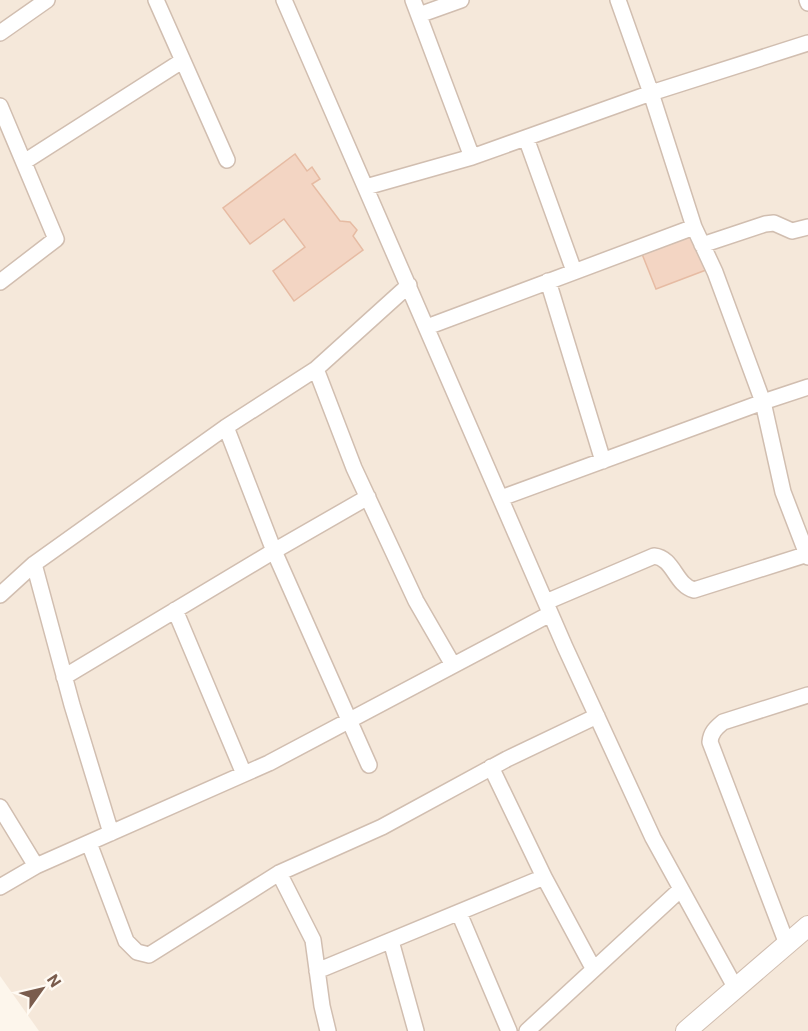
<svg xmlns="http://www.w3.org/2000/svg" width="808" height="1031" viewBox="0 0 808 1031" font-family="Roboto,sans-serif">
<rect width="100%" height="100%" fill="#fdf6ec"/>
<path fill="#f5e8da" d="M0,0H808V1031H39L0,976Z"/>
<path fill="#f3d5c3" stroke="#e6bba3" stroke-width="1.5" d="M295,154L307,171L312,167L320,179L312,184L340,221L350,222L357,230L353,236L363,250L294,301L273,271L305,247L284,219L250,244L223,208Z
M693,235L706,270L656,289L642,254Z"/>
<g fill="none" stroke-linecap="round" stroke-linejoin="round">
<g stroke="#d1beb0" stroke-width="18">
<path id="minor" d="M156,0L227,160
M284,0L565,647L653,838L735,987
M413,0L472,157
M618,0L651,93L694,227L715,272L763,402L783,492L808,557
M807,0L808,3
M419,15L461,0
M0,33L47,0
M0,106L56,239L0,282
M526,138L574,271
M24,162L182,61
M366,187L472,157L651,93L808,43
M702,245L765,224L774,223L792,231L808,227
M548,281L603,461
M427,327L694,227
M316,369L354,468L416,601L453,665
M226,427L274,551L369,765
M501,498L763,402L808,387
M34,564L72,705L111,833
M0,595L34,564L226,427L316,369L409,285
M546,602L654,556C674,558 675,585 694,590L808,554
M175,610L244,774
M64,677L274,551L368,497
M491,767L544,877
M0,807L36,866
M89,843L126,941L137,952L149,955L279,873L382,827L507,759L597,716
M279,873L313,940L322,1006L328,1031
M0,887L36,866L269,763L550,614
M459,913L509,1031
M391,941L416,1031
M787,944L710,742C711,732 716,728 723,722L808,695
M317,971L544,877L593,968
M527,1031L681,889"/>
</g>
<g stroke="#d1beb0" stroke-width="22">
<path id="tertiary" d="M686,1031L808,926"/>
</g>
<use href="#minor" stroke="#fff" stroke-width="15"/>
<use href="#tertiary" stroke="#fff" stroke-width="20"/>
</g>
<g transform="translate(42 989) rotate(56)" stroke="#fffaf3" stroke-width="4.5" paint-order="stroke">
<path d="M0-4.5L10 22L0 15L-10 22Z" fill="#7a5c4d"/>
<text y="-9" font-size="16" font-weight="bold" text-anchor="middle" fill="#7a5c4d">N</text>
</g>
</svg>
